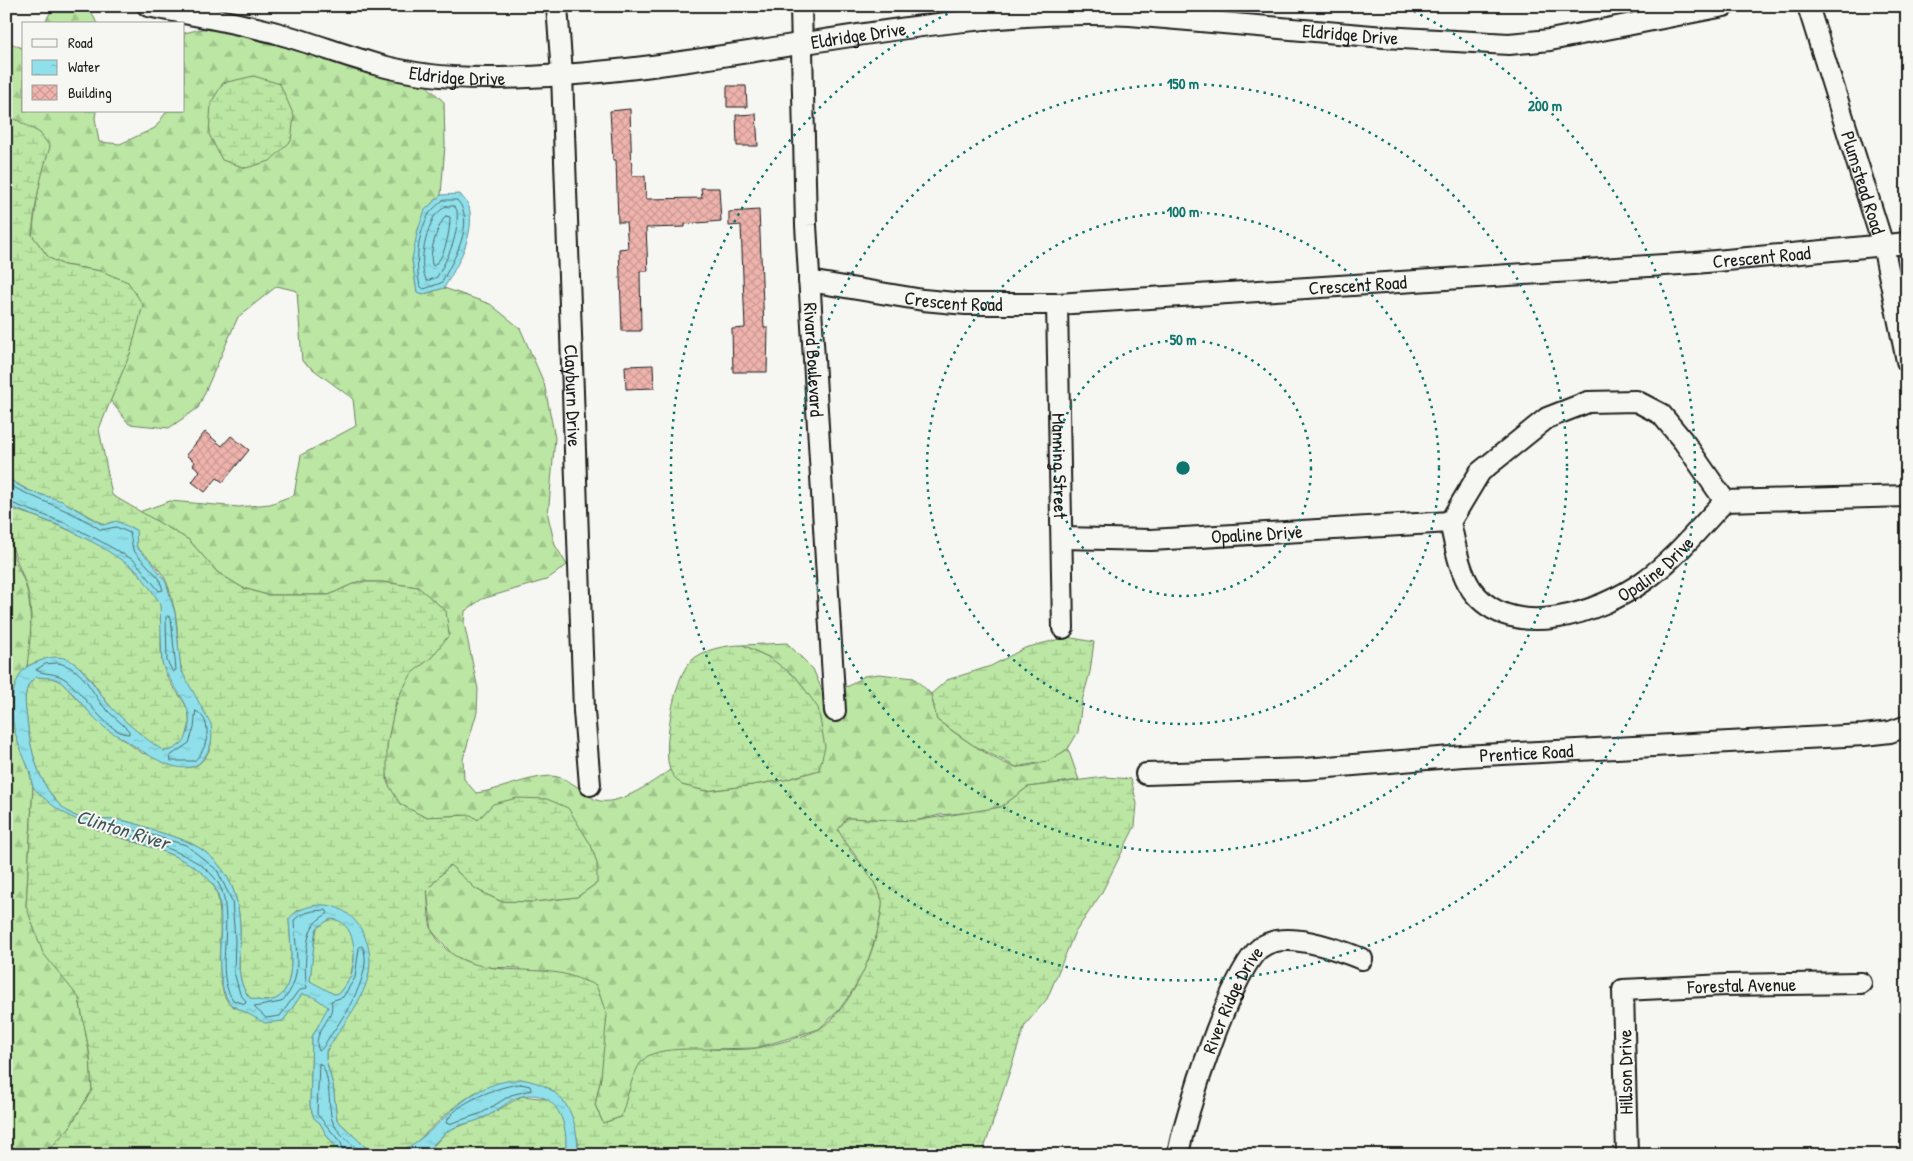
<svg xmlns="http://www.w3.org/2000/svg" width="1913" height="1161" viewBox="0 0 1913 1161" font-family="'Patrick Hand',sans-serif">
<defs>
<pattern id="forest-firs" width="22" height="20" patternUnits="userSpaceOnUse" patternTransform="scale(1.25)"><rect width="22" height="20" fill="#bbe6a3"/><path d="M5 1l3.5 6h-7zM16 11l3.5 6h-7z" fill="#a0c58c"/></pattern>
<pattern id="wetland-marsh" width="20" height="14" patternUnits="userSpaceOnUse" patternTransform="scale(1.25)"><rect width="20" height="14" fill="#bbe6a3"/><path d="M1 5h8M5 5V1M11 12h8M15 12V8" fill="none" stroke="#a0c58c"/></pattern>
<pattern id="water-ripples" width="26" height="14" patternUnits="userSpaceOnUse" patternTransform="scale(1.25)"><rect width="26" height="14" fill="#8fe0ea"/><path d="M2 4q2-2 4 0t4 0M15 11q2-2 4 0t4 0" fill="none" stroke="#7bc0c8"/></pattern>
<pattern id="building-cross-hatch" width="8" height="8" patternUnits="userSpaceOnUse" patternTransform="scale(1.25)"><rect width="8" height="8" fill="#eeb3ac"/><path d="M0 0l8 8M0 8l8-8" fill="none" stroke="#cc9993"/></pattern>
</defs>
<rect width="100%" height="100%" fill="#f6f6f2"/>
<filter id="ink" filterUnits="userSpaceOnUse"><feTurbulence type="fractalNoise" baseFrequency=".02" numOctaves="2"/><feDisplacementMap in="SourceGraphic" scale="10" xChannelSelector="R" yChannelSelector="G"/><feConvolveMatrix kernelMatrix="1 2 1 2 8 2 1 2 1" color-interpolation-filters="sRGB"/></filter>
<g filter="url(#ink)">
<path fill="url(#forest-firs)" stroke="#6c8160" d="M54,6H89L97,24H44Z
M206,28L247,32L424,83L444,102L445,145L441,195L425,210L412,260L417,292L424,294L444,288L490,304L520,328L544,383L555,438L548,516L555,545L567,565L546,580L482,599L465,611L464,623L478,689L477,712L463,759L464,779L476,793C501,790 526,777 551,776C564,776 581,789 591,797C611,813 654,781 670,770L682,785L706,791L746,786L784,780L819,770L770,658L743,645L787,643L813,669L822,690L849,686L864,676L879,674L914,678L931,694L937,720C952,731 1001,766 1017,767C1036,767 1053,758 1068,749L1079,780L1028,787L1001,807L974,812L940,815L914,821L847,818L850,851L870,874L883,902L877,934L862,977L839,1010L819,1029L756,1048L710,1049L630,1091L621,1117L603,1123L595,1105L601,1077L602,1055L519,968L480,967L454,956L432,931L427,890L450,865L476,889L500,901L533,902L577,897L597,883L591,845L585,838L493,804L478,820C463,810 443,819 426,817C419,815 408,809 402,805C371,784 392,698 411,674C416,667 426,662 432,657L418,587L382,582H357L329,595H267L243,588L217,572L189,540L139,512L170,501L239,507L270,504L294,495L301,455L356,426L353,399L302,361L297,291L277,286L238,317L198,408L169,428L129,424L110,400L131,351L101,271L64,265L49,258L32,235L40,178L10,117L6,114V41L24,49V111H96L95,118L99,142L120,144L155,128L167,111H184V33Z
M6,520C11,531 10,543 13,554C16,566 24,577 27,590C31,603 33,655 27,666C20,679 12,688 12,704C12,734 27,757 33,786L26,906L66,980L79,998L90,1056L92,1090L70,1127L44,1155H6Z"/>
<path fill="url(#wetland-marsh)" stroke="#6c8160" d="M254,76L280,84L294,116L291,141L270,161L246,168L222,160L209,134L211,103L223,83Z
M6,114L40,133L50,147C40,177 35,204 32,235L49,258L64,265L101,271L128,282L143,305L131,351L99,429L112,495L189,540L217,572L243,588L267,595H329L357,582H382L418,587L446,611L449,635L432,657L412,673L396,701L387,745V782L400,804L425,817L471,815L478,820L493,804L517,798L547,799L568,808L591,845L597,863V883L577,897L533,902L500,901L476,889L450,865L427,890C429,902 427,921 433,932C457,978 516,966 559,973C571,975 584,981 596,985L607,1015L601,1077L595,1105L603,1123L621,1117C627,1100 633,1064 648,1056C672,1043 730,1053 757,1048C772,1045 807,1036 819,1029C850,1011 875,952 880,919C881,913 883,905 882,900C874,875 851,853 838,830L847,818L914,821L1001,807L1028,787L1105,777L1131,779L1137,804L1135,826L1101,894L1074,934L1047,999L1025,1025L982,1155H578V1139L551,1089L521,1079L474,1093L453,1108L411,1147L392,1155H374L337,1120L333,1085L326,1060V1052L361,994L364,935L323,905L298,910L289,919C290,947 303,1016 250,998C236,982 239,960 240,941C241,915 237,889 222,869C208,850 190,841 168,835C154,831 140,824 125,821C111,818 93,822 80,818C43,804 30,753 27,719C25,705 22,686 36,677L52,678L61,682L98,721L142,753L196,766C229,741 201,711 188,686C174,660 181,631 173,604C171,595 168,583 163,575C145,547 93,516 62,502C52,497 40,495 30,491C22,487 14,482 6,478Z
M6,506C18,512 30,514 42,519C79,534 123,552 148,584C152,590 158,597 160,604C165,624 157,649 164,669C175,700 199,702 185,741C179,745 172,753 164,751C152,748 114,712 106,701C83,668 72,646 27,666C30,642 34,612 27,588C17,559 6,538 6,506Z
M1067,637L1094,642L1090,672L1082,701L1078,732L1068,749L1048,761L1016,767L973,745L937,720L931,694L947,680L991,666L1025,648Z
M743,645L770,658L797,678L818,708L825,747L819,770L784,780L746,786L706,791L682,785C678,781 672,775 670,770C662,750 674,677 690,662C702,649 727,645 743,645Z
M33,786L35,789C54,802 75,819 96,829C128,843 196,853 214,886C229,913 209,987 231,1005C236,1009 243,1010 248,1012C268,1021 260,1023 283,1021L310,982L312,957L317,928C334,912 349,920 354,941C356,950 353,965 351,973C350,980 343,987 339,994H334L319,987L314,997L329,1007L312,1037L310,1106L314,1118L320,1123L327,1136L343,1155H44L70,1127L92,1090L90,1056L79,998L43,953L26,906Z
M522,1096L549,1099C564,1112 569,1136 565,1155H425L448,1130L484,1118Z"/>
<path fill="url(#water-ripples)" stroke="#619298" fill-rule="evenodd" d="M460,194C463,198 468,203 469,207C476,234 457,266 444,288L424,294L417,292L412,260L417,233L425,210L441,195Z
M6,478L27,490L62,501L103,525L116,521L136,530L137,548L151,561L166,582L175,613L181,670L211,724C213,739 212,748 202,760C185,782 143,752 127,741C119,736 111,733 104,727C88,713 77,696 61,682L52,678L36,677C22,686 25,705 27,719C30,753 43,804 80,818C93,822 111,818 125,821C140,824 154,831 168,835C190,841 208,850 222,869C237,889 241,915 240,941C239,960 236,982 250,998C303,1016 290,947 289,919C294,912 300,910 308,907C344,896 370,929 370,962C370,994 342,1025 326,1051V1060L333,1085L337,1120L374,1155H343L327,1136L320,1123L314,1118L310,1106L312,1037L328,1007L314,997L302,994L283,1021L265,1023L230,1004C207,968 233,910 212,883C181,843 94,839 51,804C46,799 38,794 34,788C30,782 32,773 28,767C24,757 20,749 17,739C10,718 9,692 21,673C26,666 32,664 40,661C76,644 91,685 109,705C125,722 144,738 164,751C171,751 176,748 181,744C185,741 186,738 187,734C198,705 169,687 162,662L160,603L138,571L100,546L63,527L6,505ZM330,919C356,919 358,959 350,977C347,983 343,988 339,993L334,994L310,981L315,934L317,928Z
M521,1079C564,1086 578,1114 578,1155H565C570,1126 557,1088 522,1096C508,1099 498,1112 485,1117C476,1122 465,1123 456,1127C443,1132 434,1144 425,1155H392C444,1135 455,1084 521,1079Z"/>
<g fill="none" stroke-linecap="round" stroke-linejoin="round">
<path stroke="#4a6a6e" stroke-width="1" d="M443,200H457C477,221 453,262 441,283L424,289L420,286C415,264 417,235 429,214C432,209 439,204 443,200Z
M446,206H454L457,210C459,235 449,256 437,277L427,281C417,266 426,232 434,217C437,213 442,209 446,206Z
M446,216L450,217C450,231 445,259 433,266C427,257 438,223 446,216Z
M6,483C37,501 71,509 101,530L116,527L130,533L133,550L159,578L163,590L159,591L135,561L102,542L65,523L6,501
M168,616L171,618L176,670L173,672L167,661L166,618Z
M58,663C83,668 89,688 103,706C111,715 121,722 129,731V734C108,735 82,691 65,679C55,672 44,675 36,670L45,664Z
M196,711C214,721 208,750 194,761H171L170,756L189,743L194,728Z
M116,825L186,845L217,870L232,901L235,940L234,972L240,994L246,1001L245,1004L233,1000C222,983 224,964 225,944C226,929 227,906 222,891C210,855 148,843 116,830Z
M313,911L326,910L328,913C323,917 316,920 313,926C305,938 304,975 307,988L298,991L280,1016L266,1018L254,1007L281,1002C305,980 295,949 294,920L300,915Z
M362,946C376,970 342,1020 328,1039C325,1044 323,1049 319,1051C310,1032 337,1018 331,1001L343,997L355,978L359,948Z
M521,1084L530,1086L531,1090L511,1095L482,1113L449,1124L446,1123C453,1103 501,1085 521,1084Z
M346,1155L341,1143L317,1114L319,1063C331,1070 328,1106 332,1120C336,1133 354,1145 364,1155"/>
</g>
<path fill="url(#building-cross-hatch)" stroke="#1c1c1c" d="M727,86H746L747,107H727Z
M630,109L632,176H645L646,199L702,198L701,188H719L721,221L685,224V227L646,228L648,271H640L641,331H622L619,249L628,248L626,222H618L616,160H613L610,111Z
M756,114L758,146H737L736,115Z
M759,210L764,328H768L767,372H733L732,329L745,328L741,225L729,226V212Z
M653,365L654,388L626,389L625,366Z
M205,432L222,446L231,436L249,450L223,482L217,478L205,492L192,482L200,471L193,465L195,462L186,455Z"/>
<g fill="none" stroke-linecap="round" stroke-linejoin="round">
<g stroke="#1c1c1c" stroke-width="24">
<g id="street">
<path id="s1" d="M148,6C192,15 237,22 280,34C312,43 343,55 375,64C410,74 448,78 484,78C701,78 913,5 1130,15L1384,37L1509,44L1550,40L1724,6"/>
<path id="s2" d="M557,6L562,74L584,711L590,785"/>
<path id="s3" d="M801,6L806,225L835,711"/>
<path id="s4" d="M1808,6L1883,245L1907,361"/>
<path id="s5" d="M809,281L923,300L966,304H1057L1695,263L1907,243"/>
<path id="s6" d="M1057,304L1063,628"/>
<path id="s7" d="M1725,501L1684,442L1661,414L1636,401L1588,402L1547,418L1480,472L1450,522C1455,544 1459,571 1472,590C1512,644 1601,612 1644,581C1675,559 1699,528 1725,501L1907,496"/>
<path id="s8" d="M1062,538L1151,540L1450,522"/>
<path id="s9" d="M1146,774L1305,769L1463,756L1864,735L1890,732L1907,726"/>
<path id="s10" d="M1178,1155C1184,1117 1232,969 1260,948C1284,929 1337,949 1362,959"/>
<path id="s11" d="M1627,1155L1623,990L1726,985L1861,983"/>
</g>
</g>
<use href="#street" stroke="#f6f6f2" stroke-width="20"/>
</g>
</g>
<g fill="none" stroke="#0f766e" stroke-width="2.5" stroke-dasharray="2.5 5">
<circle cx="1183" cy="468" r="128"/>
<circle cx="1183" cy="468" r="256"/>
<circle cx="1183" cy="468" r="384"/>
<path d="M1407 8A512 512 0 1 1 959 8"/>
</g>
<g text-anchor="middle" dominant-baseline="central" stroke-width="4" stroke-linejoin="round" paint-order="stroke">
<g font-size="19" fill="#1c1c1c" stroke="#f6f6f2">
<text stroke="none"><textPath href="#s1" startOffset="1216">Eldridge Drive</textPath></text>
<text stroke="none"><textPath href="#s1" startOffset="722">Eldridge Drive</textPath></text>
<text stroke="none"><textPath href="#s1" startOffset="318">Eldridge Drive</textPath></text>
<text stroke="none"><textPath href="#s4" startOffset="185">Plumstead Road</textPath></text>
<text stroke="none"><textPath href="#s5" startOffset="956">Crescent Road</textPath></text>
<text stroke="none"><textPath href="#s5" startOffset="551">Crescent Road</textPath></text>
<text stroke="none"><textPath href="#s5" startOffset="146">Crescent Road</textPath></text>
<text stroke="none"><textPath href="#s3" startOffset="354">Rivard Boulevard</textPath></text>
<text stroke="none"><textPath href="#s2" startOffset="390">Clayburn Drive</textPath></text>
<text stroke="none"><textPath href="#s6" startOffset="162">Manning Street</textPath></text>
<text stroke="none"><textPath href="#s8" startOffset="195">Opaline Drive</textPath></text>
<text stroke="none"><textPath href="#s7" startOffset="650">Opaline Drive</textPath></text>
<text stroke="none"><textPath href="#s9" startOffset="381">Prentice Road</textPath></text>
<text stroke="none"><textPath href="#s11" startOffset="284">Forestal Avenue</textPath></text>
<text stroke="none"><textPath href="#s10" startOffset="165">River Ridge Drive</textPath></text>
<text transform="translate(1625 1072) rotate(-91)">Hillson Drive</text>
</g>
<g font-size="20" font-style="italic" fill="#3e575a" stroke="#f6f6f2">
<text transform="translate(123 829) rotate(17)">Clinton River</text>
</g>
</g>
<circle cx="1183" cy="468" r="8" fill="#0f766e" stroke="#f6f6f2" stroke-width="2.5"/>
<g font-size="15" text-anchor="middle" font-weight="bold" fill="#0f766e" stroke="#f6f6f2" stroke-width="4" stroke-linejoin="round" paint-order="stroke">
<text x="1183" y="89">150 m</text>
<text x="1545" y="111">200 m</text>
<text x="1183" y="217">100 m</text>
<text x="1183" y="345">50 m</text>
</g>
<rect width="1913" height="1161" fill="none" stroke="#f6f6f2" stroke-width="25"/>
<rect x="12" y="12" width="1888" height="1136" fill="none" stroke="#1c1c1c" stroke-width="2" filter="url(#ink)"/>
<rect x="22" y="22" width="162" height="90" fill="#f6f6f2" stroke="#9f9f9c"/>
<rect x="32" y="39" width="25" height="8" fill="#f6f6f2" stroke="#9f9f9c"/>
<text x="68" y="48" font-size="15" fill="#1c1c1c">Road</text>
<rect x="32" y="60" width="25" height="15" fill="url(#water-ripples)" stroke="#9f9f9c"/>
<text x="68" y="72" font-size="15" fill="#1c1c1c">Water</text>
<rect x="32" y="85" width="25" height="15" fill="url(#building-cross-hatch)" stroke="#9f9f9c"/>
<text x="68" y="98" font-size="15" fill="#1c1c1c">Building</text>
</svg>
